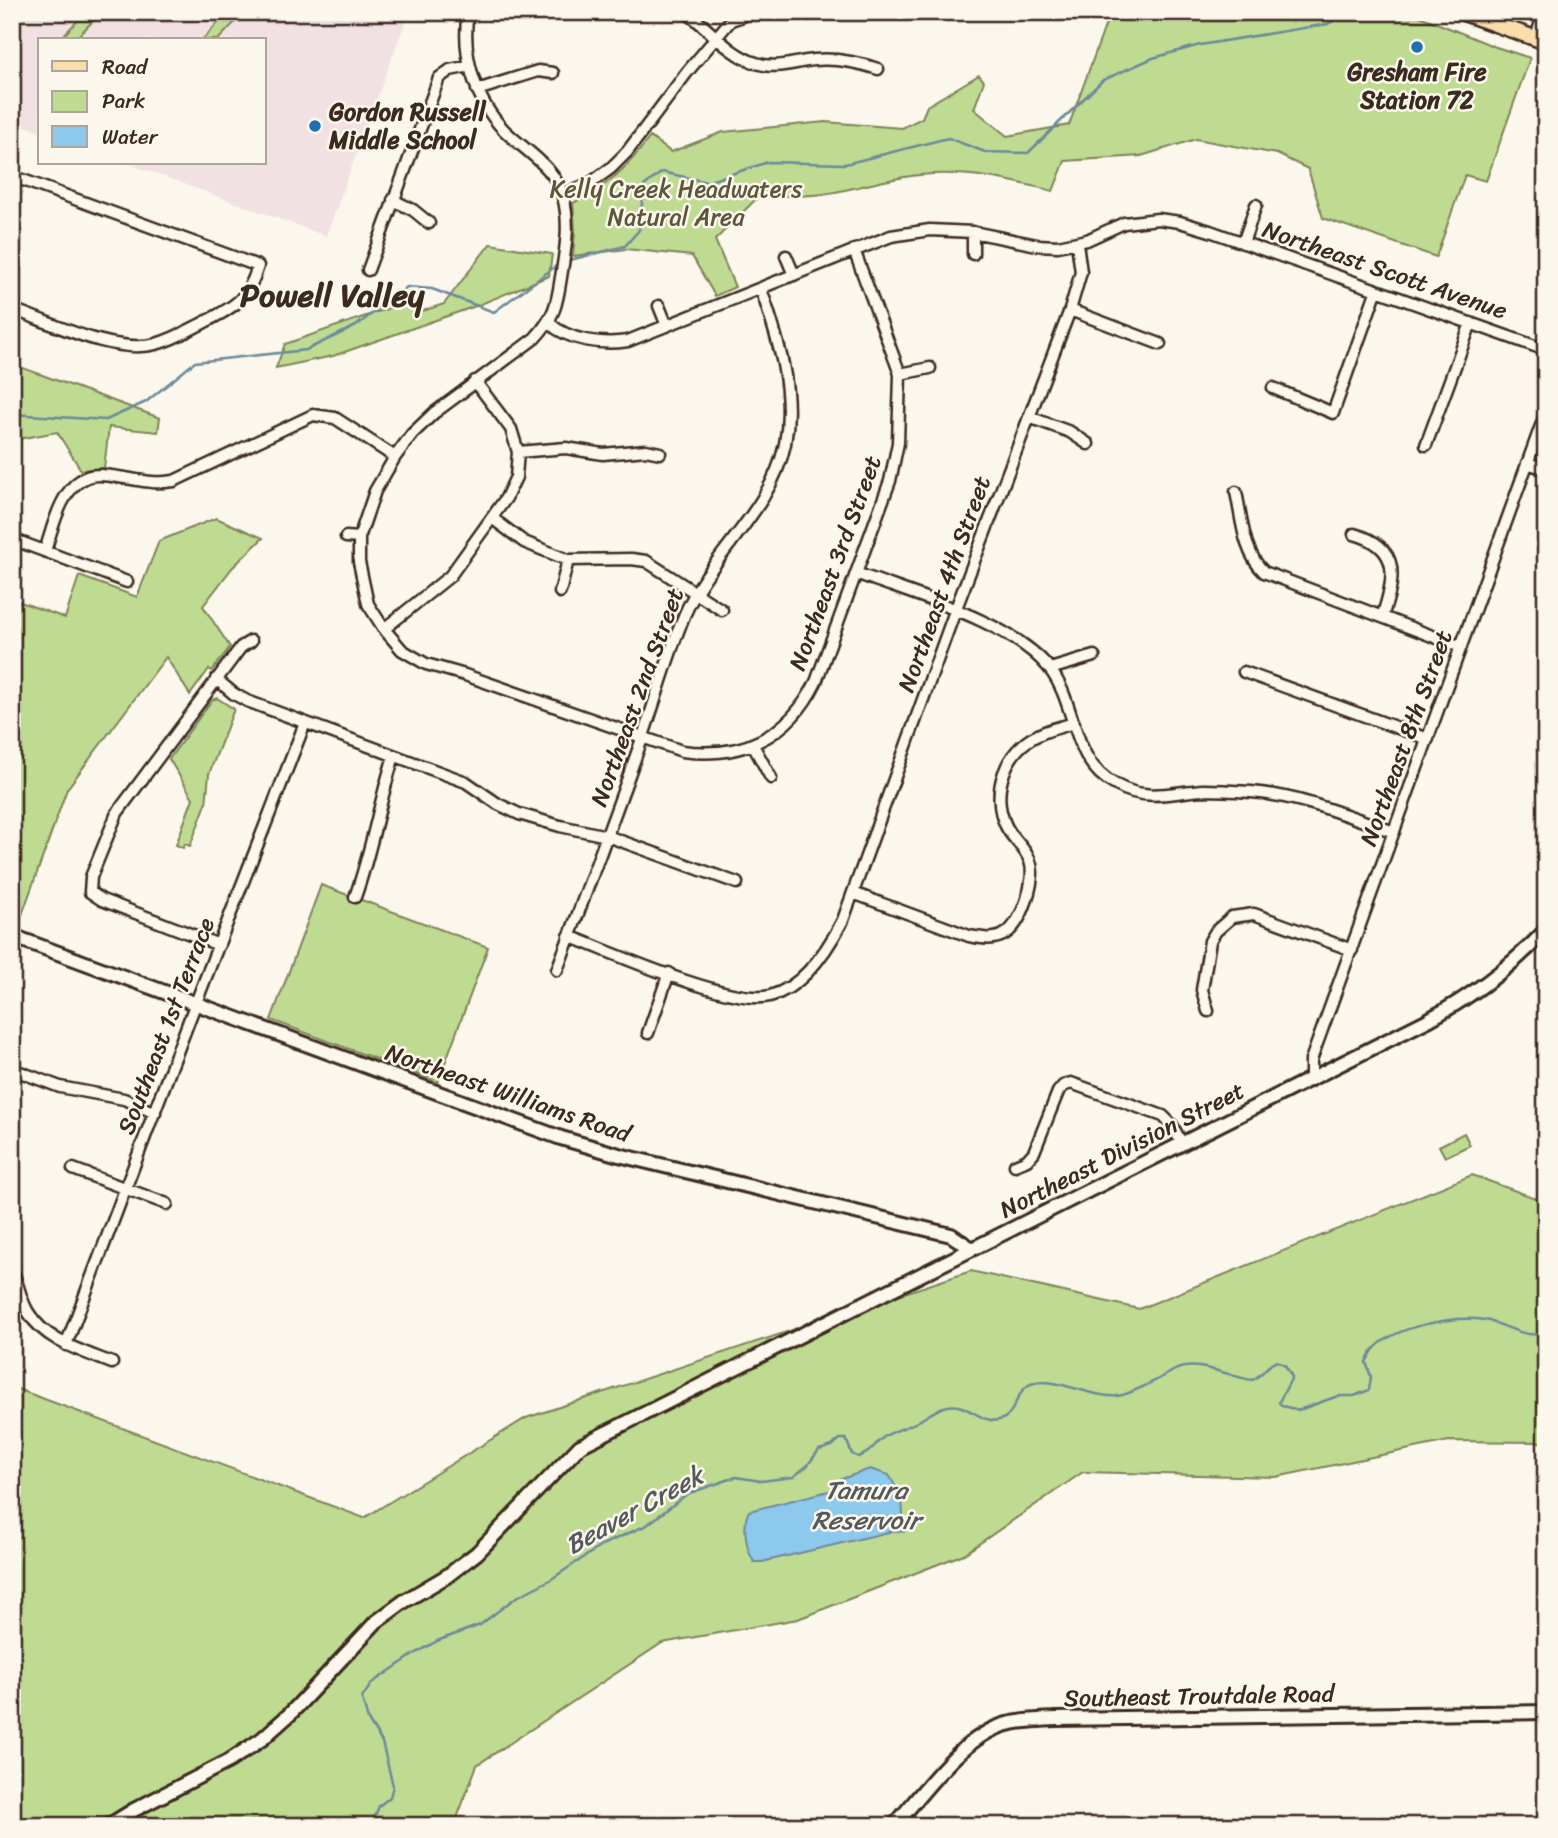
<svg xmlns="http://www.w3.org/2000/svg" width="1558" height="1838" viewBox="0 0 1558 1838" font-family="Sriracha,sans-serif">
<rect width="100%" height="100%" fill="#fbf7ec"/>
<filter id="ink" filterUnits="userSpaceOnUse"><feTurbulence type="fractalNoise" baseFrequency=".0143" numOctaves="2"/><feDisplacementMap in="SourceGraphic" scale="14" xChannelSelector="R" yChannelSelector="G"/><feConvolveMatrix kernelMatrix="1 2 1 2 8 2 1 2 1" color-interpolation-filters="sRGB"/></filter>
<g filter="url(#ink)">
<path fill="#f1e1e3" d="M12,12H409L326,236L127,163H264V40H40V131L12,121Z"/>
<path fill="#bfdb92" stroke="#7d8258" stroke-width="2" d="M86,12H102L74,40H59Z
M228,12H241L235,22L218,40H202Z
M1119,12H1410L1493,46L1530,58L1486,181L1465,175L1436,257L1323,218L1308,169L1277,154L1196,139L1141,156L1065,161L1053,191C1009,180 965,170 920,175C887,178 856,189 824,194C803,197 780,195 759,196L715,240L735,287L715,296L692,256L626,249L573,256L575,231L573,203C607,187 629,166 650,137L671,152L723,132L825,122L902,128L922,118L927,106L979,75L984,81L974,109L1007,136L1069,125L1108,18L1116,21Z
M490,244L552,254L549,276L476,306L333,356L276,368L285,344L418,298L423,311L444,304Z
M12,364L160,418L158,432L109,427L104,468L81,470L57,432L12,440Z
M216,518L263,538L232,568L203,606L230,647L212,671L209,669L190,695L166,657L67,789L18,926L12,924V599L65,618L79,576L137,597L159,541Z
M217,698L234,709L209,774L206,804L190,846L185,844L183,848L176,845L193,798L169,759L212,700Z
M321,885L488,947L438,1082L271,1020Z
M1464,1133L1470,1145L1445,1157L1439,1146Z
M1472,1175L1546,1202V1442L1449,1441L1276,1477L1083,1472L964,1554L798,1619L662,1643L477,1765L454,1826H12V1387L364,1518L526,1418L971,1271L1139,1309Z"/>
<path fill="#8dc8ed" stroke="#6c899a" stroke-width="2" d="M870,1469L889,1475L902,1498L904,1532L893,1531L762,1562H754C746,1550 742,1523 749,1511L833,1490L839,1486L841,1479Z"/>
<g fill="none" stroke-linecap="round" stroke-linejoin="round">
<path stroke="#6c899a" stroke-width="2.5" d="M566,261L625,246L639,230L644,186L662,172L707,182L768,162L845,164L948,138L985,152L1028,153L1103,80L1153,58L1200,45L1328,24L1351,12
M12,414L106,420L146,402L195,362L306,350L356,326L407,287L432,289L494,312L560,263
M226,1826L252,1821L306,1826
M371,1826L379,1806L390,1797L393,1786L382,1742L368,1720L362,1698L372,1683L413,1655L437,1641L480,1625L515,1598L550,1580L604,1544L647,1525L687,1494L736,1477L761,1481L793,1477L807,1466L819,1450L832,1446L840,1439H846L852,1454L858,1457C871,1454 876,1441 887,1435C896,1430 907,1427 917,1422C926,1417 935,1410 944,1407C966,1399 979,1424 999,1420C1017,1417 1015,1387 1034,1383C1055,1377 1091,1398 1117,1396C1131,1395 1162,1377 1175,1370C1196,1359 1231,1377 1252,1380C1263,1375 1266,1365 1277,1361L1285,1365L1292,1377L1279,1402L1282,1406L1299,1410L1338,1396H1354L1369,1390L1371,1377L1366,1362C1369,1357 1371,1352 1375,1348C1396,1326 1456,1315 1485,1320C1500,1323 1524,1337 1537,1334C1542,1328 1541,1321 1546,1314"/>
<g stroke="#3b2a1e" stroke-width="15">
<path id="street" d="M468,12C461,54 475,100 504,130C525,151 555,166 563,197C570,222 566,246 562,271C557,302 557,314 535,338L434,413L412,434L395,457L375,491L359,538V562L368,604L384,629L402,650L426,664L465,675L682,751C741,759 789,737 816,682L890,481L898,443L900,374L854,250
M686,12C709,28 729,55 756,63C776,70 794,62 814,60C836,58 857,62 878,69
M731,20L743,16L747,12
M1535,39L1545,12
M477,90L538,71L553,73
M12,176L258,266C248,300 235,306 205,322C189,330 174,339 156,344C115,355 52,323 12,309
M563,195L592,182L611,168L627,152L688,71L731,20L733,12
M393,200L413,210L429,223
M1243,243L1256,205
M973,254V232
M786,256L794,275
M368,270L439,78L450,70L470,66
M659,306L667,326
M1070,310L1160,344
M549,323C569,341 602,345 628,341L891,236L930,230L973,232L1037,245L1058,246L1087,240L1124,223L1158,219L1180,222L1210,231L1546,350
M900,374L930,368
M1273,388L1333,413L1376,292
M1029,417L1070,432L1088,444
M1426,445L1471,323
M518,452L566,448L603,454L646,450L660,453
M1527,463L1546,469
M1236,492C1242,519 1243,552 1264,572L1461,647
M492,518L524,542L568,560L631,559L646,561L722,610
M1354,534C1402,547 1395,579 1382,617
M346,537L359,538
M12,539L127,582
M45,551C53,527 61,487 87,477C103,471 134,481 152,482C159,483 167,482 174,481L313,415L335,418L395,457
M856,573C913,595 1011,621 1049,668C1078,704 1070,762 1116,785C1147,802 1170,792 1204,790C1219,790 1236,791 1251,792C1301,796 1348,816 1394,832
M560,592L568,560
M384,629L450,576L506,498L516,477L518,452L511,429L475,381
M1050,669L1094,656
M1244,672L1428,739
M216,679L234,694L247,701L466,782L498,804L519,814L560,826L607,836L737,883
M753,745L771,778
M853,893L969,936C981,938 994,941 1005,934C1022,924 1037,879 1030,861C1025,847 1012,839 1006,826C990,793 1005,750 1038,735C1049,729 1062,727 1074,723
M355,897C372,850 379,803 394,756
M569,936C611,952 731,1006 770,996C804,987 828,949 843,920L955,611L1070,310L1081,272L1077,243
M219,945L102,900L90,892L91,877L117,813L241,647L251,641
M557,970C586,892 615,815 643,736C657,696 668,655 684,616C710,554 771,512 785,444C795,390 778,339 761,289
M1208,1011L1202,990L1210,941L1216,931L1232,917L1254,914L1352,950
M648,1033L669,973
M12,1069L60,1087L124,1099L155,1113
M1311,1079V1060L1546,412
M1015,1165L1027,1160L1034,1152L1058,1092L1063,1086L1071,1083L1163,1116L1172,1125L1182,1144
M73,1169L167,1204
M12,1270C18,1283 20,1299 28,1312C45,1341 82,1351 112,1363
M66,1345L190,1018L305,723"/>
</g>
<g stroke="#3b2a1e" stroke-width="18">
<path id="secondary" d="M12,936L561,1138L619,1155L951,1235L972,1249
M108,1826L134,1810L229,1761L262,1739L290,1714L376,1622L403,1602L447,1576L477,1553L580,1446L1428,1020C1472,996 1511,967 1546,930
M894,1826C924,1792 962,1736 1007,1724C1023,1720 1040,1720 1056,1719L1546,1712"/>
</g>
<g stroke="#3b2a1e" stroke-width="19">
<path id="primary" d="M1461,12L1546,42"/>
</g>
<use href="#street" stroke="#fbf7ec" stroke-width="10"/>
<use href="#secondary" stroke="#fbf7ec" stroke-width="12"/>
<use href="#primary" stroke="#f9deab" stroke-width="14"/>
</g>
</g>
<g fill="#1f6fb2" stroke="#fbf7ec" stroke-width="2.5">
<circle cx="1417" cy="47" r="7"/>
<circle cx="315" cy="126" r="7"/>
</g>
<g text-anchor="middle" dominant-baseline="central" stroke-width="5" stroke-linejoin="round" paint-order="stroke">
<g font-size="24" font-weight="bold" fill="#3b2a1e" stroke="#fbf7ec">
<text x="1417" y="72">Gresham Fire<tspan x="1417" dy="28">Station 72</tspan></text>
<text x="329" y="112" text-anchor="start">Gordon Russell<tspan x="329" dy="28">Middle School</tspan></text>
</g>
<g font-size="24" fill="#5c563b" stroke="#fbf7ec">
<text x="676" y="189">Kelly Creek Headwaters<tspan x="676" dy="28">Natural Area</tspan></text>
</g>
<g font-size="24" fill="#3b2a1e" stroke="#fbf7ec">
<text transform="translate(1385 270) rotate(19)">Northeast Scott Avenue</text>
<text transform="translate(835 563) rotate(-70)">Northeast 3rd Street</text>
<text transform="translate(944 584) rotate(-70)">Northeast 4th Street</text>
<text transform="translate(637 697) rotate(-70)">Northeast 2nd Street</text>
<text transform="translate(1406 738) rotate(-70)">Northeast 8th Street</text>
<text transform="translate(166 1026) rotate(-69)">Southeast 1st Terrace</text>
<text transform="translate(508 1093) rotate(19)">Northeast Williams Road</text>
<text transform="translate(1122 1150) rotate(-27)">Northeast Division Street</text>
<text transform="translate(1199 1696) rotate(-1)">Southeast Troutdale Road</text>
</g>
<g font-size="26" font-style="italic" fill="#54595c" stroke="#fbf7ec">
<text x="866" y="1490">Tamura<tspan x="866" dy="30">Reservoir</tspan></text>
<text transform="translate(634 1510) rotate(-29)">Beaver Creek</text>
</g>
<g font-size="32" font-weight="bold" fill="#3b2a1e" stroke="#fbf7ec">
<text x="332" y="295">Powell Valley</text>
</g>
</g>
<rect width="1558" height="1838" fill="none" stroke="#fbf7ec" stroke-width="42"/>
<rect x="21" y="21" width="1516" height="1796" fill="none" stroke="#3b2a1e" stroke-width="2.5" filter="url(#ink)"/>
<rect x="38" y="38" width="228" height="126" fill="#fbf7ec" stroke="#aea59a" stroke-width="2"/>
<rect x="52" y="61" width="35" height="10" fill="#f9deab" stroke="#aea59a" stroke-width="2"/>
<text x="102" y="74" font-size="21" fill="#3b2a1e">Road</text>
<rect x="52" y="91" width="35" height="21" fill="#bfdb92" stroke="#aea59a" stroke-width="2"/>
<text x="102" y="108" font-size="21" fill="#3b2a1e">Park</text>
<rect x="52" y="126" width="35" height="21" fill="#8dc8ed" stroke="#aea59a" stroke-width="2"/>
<text x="102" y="144" font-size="21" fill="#3b2a1e">Water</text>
</svg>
